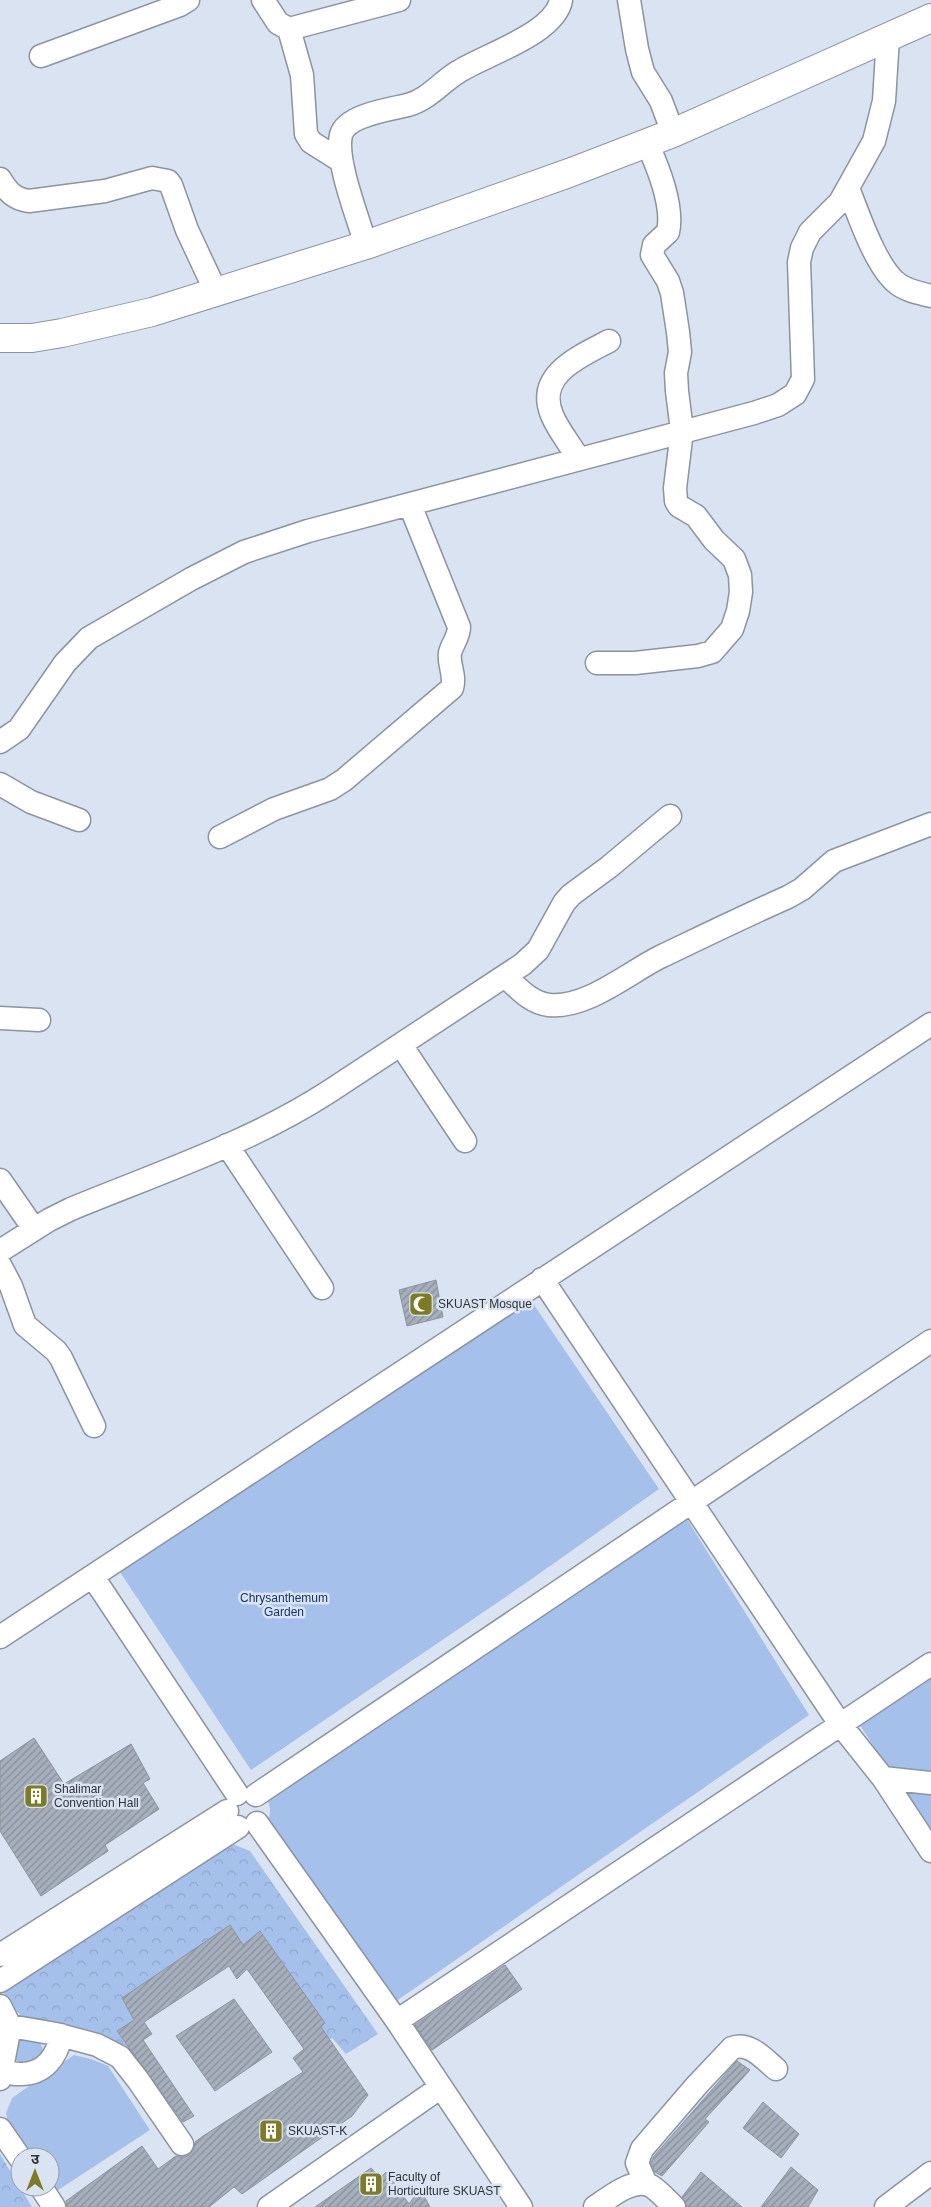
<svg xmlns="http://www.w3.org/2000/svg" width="931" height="2207" viewBox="0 0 931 2207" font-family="Arial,'Noto Sans Devanagari',sans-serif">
<defs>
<pattern id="park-crowns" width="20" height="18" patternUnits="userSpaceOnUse" patternTransform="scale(1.25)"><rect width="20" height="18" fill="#a5c1eb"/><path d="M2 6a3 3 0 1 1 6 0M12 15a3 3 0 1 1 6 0" fill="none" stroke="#8ea6ca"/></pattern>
<pattern id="building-hatch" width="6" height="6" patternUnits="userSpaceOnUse" patternTransform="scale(1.25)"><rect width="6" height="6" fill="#a6afbc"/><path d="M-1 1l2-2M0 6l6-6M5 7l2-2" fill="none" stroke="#888f9a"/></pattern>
</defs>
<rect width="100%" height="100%" fill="#dae3f1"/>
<path fill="#a5c1eb" d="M530,1299L659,1489L526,1583L251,1770L120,1572L397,1386Z
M685,1516L809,1715L392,2004L267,1822C272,1812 270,1805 266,1795Z
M931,1679V1837L860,1725Z
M22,2037L40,2041L43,2050L40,2060L22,2065L15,2059L17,2040Z
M74,2055L91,2059L108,2066L150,2130L52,2194L50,2157H28L9,2127L6,2113L12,2098Z"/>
<path fill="url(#park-crowns)" d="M233,1844L250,1851L378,2034L346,2054L332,2038L321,2044L313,2036L325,2023L261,1932L243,1945L230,1925L122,1999L134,2020L117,2031L182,2122L173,2123L134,2069L26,2019L8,2005L1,1985Z
M0,2154L32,2207H0Z"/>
<path fill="url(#building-hatch)" stroke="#8b93a0" d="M436,1280L443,1317L407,1326L399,1290Z
M34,1738L64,1784L131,1744L150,1779L143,1783L159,1809L105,1845L108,1851L41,1896L0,1831V1761Z
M230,1925L243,1945L260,1931L325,2023L321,2027L368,2095L352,2116L242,2194L234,2187L209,2207H67L66,2201L142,2146L158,2169L176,2156L183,2157L189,2155L194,2149L195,2142L203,2136L303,2072L293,2058L304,2049L247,1969L237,1979L229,1966L144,2022L152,2034L143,2040L194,2116L183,2122L117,2031L134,2020L122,1998Z
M505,1965L522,1989L432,2050L415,2025Z
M234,1999L272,2052L215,2091L176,2036Z
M737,2061L750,2070L705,2119L709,2122L662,2176L655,2172L651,2163L654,2156Z
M763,2102L799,2134L781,2158L743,2128Z
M791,2167L818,2190L808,2207H761Z
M371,2168L380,2178L386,2172L409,2204L420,2189L430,2207H315Z
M701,2172L742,2207H687L682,2197Z"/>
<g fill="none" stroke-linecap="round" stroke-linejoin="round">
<g stroke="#8b94a0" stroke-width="25">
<path id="minor" d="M263,0L278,23L289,29L399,0
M629,0L637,49L643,72L661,101L673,133
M289,29L302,75L306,134L311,142L341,161
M41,56L180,5L188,0
M0,179C8,192 14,199 29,201L105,191L152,178L168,181L171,185L187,230L216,292
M848,188C858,213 876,268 898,284C907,291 920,293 931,296
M366,245C358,218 335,160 341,135C346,115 391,109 408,105C429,99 440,83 458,72C484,55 555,34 561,0
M578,458C570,444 558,430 552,415C535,374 581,356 609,341
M597,663H635L698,656L712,652L732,629L738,611L741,592L740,575L734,559L714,540L696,516L679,506L676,501L675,488L682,431L677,391L676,373L680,352L678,332L672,293L668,281L652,255L654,245L668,232C674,206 658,167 647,143
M0,742L19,729L65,663L89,638L191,579L244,552L308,531L754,413L778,405L795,394L803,379L799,262L802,248L810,232L840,202L874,141L884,101L888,37
M0,784L31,802L79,820
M220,837L274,809L330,789L344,780L452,688C456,675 448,665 450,653C452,644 459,637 459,627L410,505
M506,977C519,989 531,1003 549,1005C586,1009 628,973 660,957C702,937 745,916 788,897L802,889L834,861L931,824
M0,1018L39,1020
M401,1045L465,1141
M227,1145L322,1288
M0,1180L34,1229
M0,1251L49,1220L71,1209C158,1173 250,1143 330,1091L523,964L538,950L564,903L571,895L609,867L670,816
M0,1265L11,1286L25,1325L56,1351L61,1358L94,1426
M542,1279L840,1724L883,1778L931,1851
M93,1577L237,1794
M0,1637L931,1024
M883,1778L931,1783
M256,1795L931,1341
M257,1823L397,2021L521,2207
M0,1955L227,1811
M0,1981L238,1827
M0,2006L10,2026L0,2079
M397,2021L931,1664
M10,2026L56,2034L97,2045L120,2057L138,2080L182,2144
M2,2069C8,2074 14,2074 21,2074C44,2074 57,2057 61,2035
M0,2129L20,2158
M646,2184L637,2163L642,2149L697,2085L732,2048C749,2041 764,2059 776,2069
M41,2187L54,2207
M269,2207L441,2087
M595,2207C609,2198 633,2177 651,2186C659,2191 667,2200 674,2207
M886,2207L931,2173"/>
</g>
<g stroke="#8b94a0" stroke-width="30">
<path id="major" d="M0,338H32L62,333L152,312L366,245L569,173L673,133L931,18"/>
</g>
<use href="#minor" stroke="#fff" stroke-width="22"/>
<use href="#major" stroke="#fff" stroke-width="28"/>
</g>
<defs>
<g id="mosque-square" transform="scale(1.25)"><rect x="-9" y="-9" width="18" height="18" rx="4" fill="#7d7b23" stroke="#dae3f1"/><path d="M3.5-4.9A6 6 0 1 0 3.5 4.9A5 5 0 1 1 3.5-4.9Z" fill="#fff"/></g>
<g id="building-square" transform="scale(1.25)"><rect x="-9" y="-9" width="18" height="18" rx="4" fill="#7d7b23" stroke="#dae3f1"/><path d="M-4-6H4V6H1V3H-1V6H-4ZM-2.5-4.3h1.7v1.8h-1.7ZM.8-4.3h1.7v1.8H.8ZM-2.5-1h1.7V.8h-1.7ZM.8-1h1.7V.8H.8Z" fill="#fff"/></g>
</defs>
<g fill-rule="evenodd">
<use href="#mosque-square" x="421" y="1304"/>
<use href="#building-square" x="36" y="1796"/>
<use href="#building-square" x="271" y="2131"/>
<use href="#building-square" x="371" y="2184"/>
</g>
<g text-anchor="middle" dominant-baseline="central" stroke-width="5" stroke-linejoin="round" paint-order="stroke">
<g font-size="12" fill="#2f3338" stroke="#dae3f1" text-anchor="start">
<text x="438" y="1304">SKUAST Mosque</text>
<text x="54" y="1789">Shalimar<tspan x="54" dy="14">Convention Hall</tspan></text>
<text x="288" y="2131">SKUAST-K</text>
<text x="388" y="2177">Faculty of<tspan x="388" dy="14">Horticulture SKUAST</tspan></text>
</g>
<g font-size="12" fill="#0f3771" stroke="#dae3f1">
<text x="284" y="1598">Chrysanthemum<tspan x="284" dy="14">Garden</tspan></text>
</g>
</g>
<g transform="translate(35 2172)"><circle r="24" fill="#dae3f1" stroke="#969da7"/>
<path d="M0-4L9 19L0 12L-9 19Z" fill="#7d7b23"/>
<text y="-8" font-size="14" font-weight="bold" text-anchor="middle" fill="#2f3338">उ</text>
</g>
</svg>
